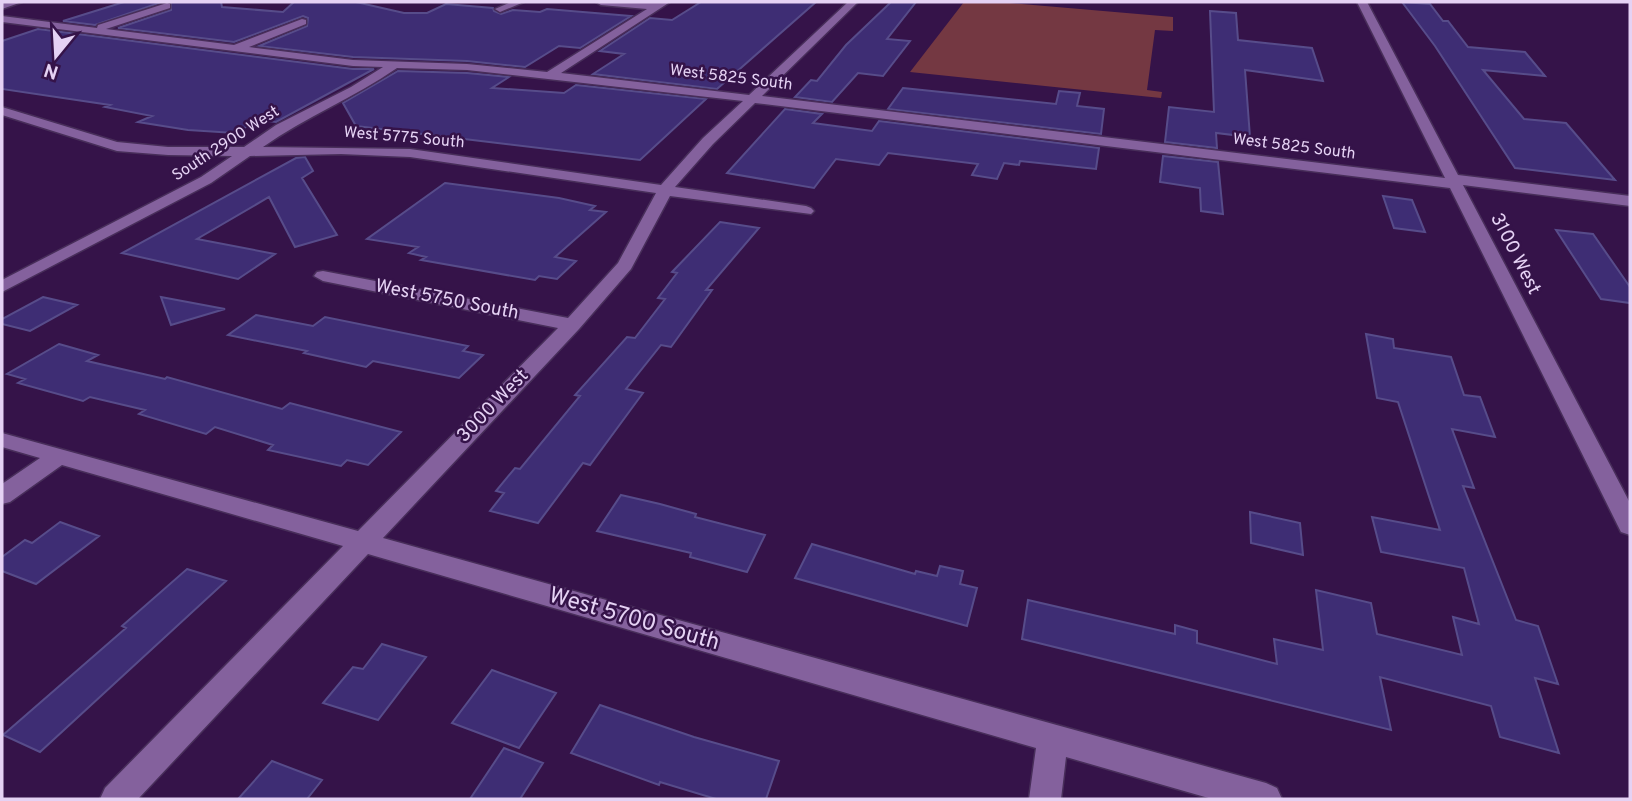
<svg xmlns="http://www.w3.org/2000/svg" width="1632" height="801" viewBox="0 0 1632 801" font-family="Overpass,sans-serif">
<rect width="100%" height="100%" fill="#351349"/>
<path fill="#743842" d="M964,2H999L1173,17V31L1155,30L1147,90L1162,92L1161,98L910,72Z"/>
<path fill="#3e2d74" stroke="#574c8a" stroke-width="2" d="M124,2H162L95,25L63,21Z
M171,2H221L222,7L283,12L294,2H356L404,13H427L446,4L493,8L494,11L501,14L513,10L540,12L547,9L631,16L580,48L559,46L525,67L467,61L353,57L259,46L307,26L308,18L303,16L234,42L118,28L171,10Z
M701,2H816L717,89L593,74L624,54L600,51L650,18L672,20Z
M891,2H916L887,39L910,41L883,76L858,73L832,102L795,97L811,80L817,81L846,45Z
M1402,2L1430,4L1443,21H1448L1468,47L1525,52L1545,76L1483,70L1524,119L1566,123L1615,180L1515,168L1435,46Z
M1210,11L1236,13L1238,40L1312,48L1323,81L1245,70L1250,137L1216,133L1217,148L1165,142L1169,107L1214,112Z
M38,29L353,69H374L276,122L259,120L235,133L188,130L138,122L152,116L105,107L110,105L2,89V41Z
M398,71L467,73L509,77L492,88L564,93L576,85L706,99L640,160L356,126L343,103Z
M903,88L1056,104L1059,91L1080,93L1077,106L1104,109L1101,134L888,109Z
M785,109L822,114L813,123L872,131L879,121L1099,148L1096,169L1020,161L1019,165L1004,163L997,179L972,175L978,164L888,153L879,165L836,159L814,188L727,173Z
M1163,156L1218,162L1223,214L1201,211L1200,188L1160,182Z
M305,157L313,171L302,178L337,235L295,247L269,197L197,239L275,254L238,279L122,253L296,158Z
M445,183L559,198L595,206L590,210L606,212L555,257L576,261L557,279L539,276L535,280L421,260L426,257L409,253L418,247L367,239Z
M1383,196L1412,200L1425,232L1394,228Z
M720,222L759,228L706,290H712L671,347L661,345L626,389L643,393L590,465L583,463L538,523L490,511L504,493L496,491L515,468L520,469L580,396L575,395L627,337L635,338L665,299L658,298L677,273L672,272Z
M1556,230L1593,234L1630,287V303L1601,299Z
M43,297L77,305L30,331L2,324V319Z
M161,297L225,309L171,325Z
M256,315L313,326L325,317L468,346L463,351L483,355L459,378L373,361L366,367L304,353L307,351L228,335Z
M1366,334L1393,339L1394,348L1451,357L1464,395L1480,397L1495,437L1452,429L1474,488L1463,486L1516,620L1538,626L1558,684L1535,678L1559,753L1500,737L1491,706L1380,677L1391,730L1022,639L1028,600L1175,634V625L1197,631V643L1277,664L1274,639L1323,650L1316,590L1371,603L1377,634L1462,655L1453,617L1479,624L1464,568L1381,552L1372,517L1440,530L1398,402L1377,398Z
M59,344L98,355L87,361L165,379L167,377L282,409L290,403L401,432L368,465L347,460L341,466L268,450L273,445L215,427L206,434L139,414L145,410L90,397L83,401L18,383L25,379L7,374Z
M621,495L660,504L696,514L695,517L765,535L747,572L690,557L691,553L597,531Z
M1250,512L1300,523L1303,555L1251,543Z
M60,522L99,536L36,584L2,571V557L25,540L32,543Z
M812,544L915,574L916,571L937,576L940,566L963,571L960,584L977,588L967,626L795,578Z
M187,569L226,581L40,752L3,735L126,628L122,626Z
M382,644L426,657L378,720L323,703L353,667L363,669Z
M492,670L556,693L519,748L452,723Z
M600,705L694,737L779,761L766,799H716L660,782L659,785L571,753Z
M504,748L543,763L520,799H470Z
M272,761L322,780L307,799H238Z"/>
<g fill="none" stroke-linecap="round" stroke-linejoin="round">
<g stroke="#482e5a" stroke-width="3">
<path id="minor" d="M7,2H22L2,9V3Z
M511,2H524L500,12L495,9Z
M596,2H670L561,73L749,95L848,2H858L762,96L1445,178L1357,2H1367L1458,175L1630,196V206L1463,185L1630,503V535L1621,532L1618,526L1450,188L755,103L713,144L675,187L806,206L811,208L814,211L811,214L670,196L631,269L579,329L383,538L1266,783L1277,788L1282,799H1212L1066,757L1061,799H1029L1036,748L368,554L138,799H100L105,788L343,546L62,465L10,502L2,504V484L40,458L2,447V433L358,531L558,328L323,281L314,276L317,272L323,271L568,318L618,263L656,193L410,157L341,154L250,156L211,183L2,292V280L201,177L232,156L168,155L117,151L2,115V107L117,142L168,147H244L276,125L351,87L383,67L353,66L2,22V16L97,28L98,25L167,3L170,4V8L106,29L234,45L302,19L306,20V24L249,47L353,60L467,64L547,72L647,9L601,5ZM397,68L467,70L743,101L703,138L661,185L410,149L263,147C305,117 354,98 397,68Z"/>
</g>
<use href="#minor" fill="#84619d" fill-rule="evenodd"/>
</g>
<g text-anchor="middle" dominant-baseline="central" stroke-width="5" stroke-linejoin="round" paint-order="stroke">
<g font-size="16" fill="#e5d2f4" stroke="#351349">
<text transform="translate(731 78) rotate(7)">West 5825 South</text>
<text transform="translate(404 138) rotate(5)">West 5775 South</text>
<text transform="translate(226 144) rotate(-33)">South 2900 West</text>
<text transform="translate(1294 147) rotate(7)">West 5825 South</text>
</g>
<g font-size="19" fill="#e5d2f4" stroke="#351349">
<text transform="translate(1515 254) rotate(63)">3100 West</text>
<text transform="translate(447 300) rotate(11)">West 5750 South</text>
<text transform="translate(493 406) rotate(-46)">3000 West</text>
</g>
<g font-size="23" fill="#e5d2f4" stroke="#351349">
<text transform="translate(634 620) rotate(16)">West 5700 South</text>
</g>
</g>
<rect width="1632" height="801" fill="none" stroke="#e5d2f4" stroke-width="7"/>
<g transform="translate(56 56) rotate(198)" stroke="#351349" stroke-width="5" paint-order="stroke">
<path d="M0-5L12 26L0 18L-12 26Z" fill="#e5d2f4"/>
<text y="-10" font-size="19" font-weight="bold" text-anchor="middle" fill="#e5d2f4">N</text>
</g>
</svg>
